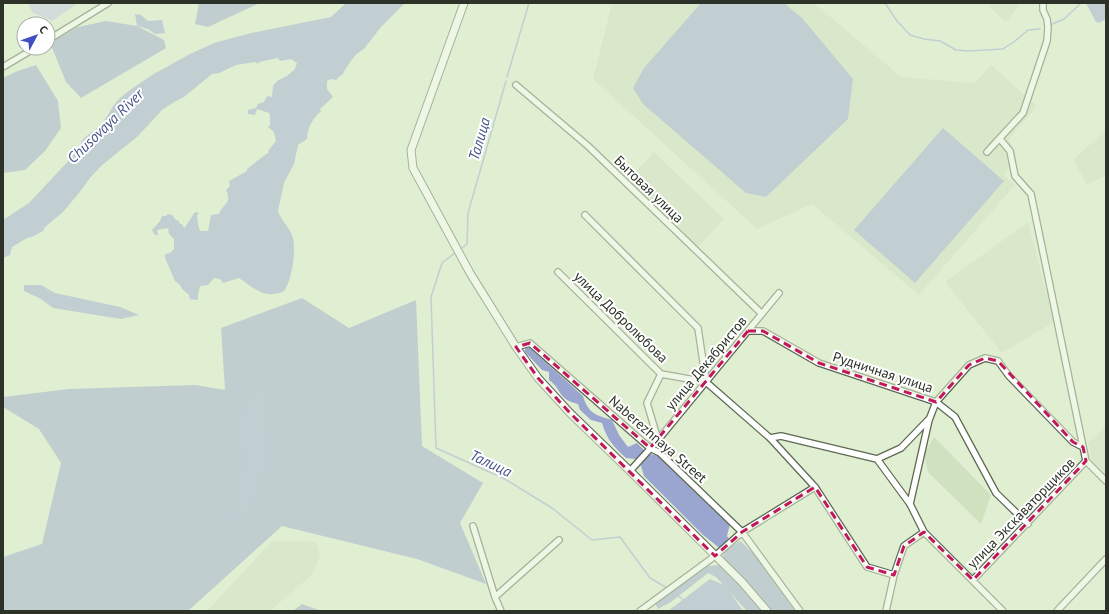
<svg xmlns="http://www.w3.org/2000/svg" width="1109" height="614" viewBox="0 0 1109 614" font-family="'PT Sans',sans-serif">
<rect width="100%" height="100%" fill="#e0eed2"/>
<path fill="#d0e1c0" d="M612,3H814L901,77L975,83L991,65L1037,106L1009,139L1017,159L1003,174L1015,185L919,295L812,204L757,229L593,79Z
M991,3H1021L1006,22L988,6Z
M1106,130V176L1087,184L1073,160Z
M654,152L724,219L698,247L628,180Z
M1028,222L1054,322L1002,353L945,282Z
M1106,426V474L1091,459L1088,443Z
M934,437L991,495L981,524L928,472L924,454Z
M272,541L316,542L320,557L312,575L270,611H207Z"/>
<path fill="#c0c8e6" d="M28,3H78L52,21L33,13Z"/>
<path fill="#9aa6cf" d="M199,3H260L208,27L195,24Z
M106,21L137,26L164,40L166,48L81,98L66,82L50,43L78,27Z
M36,65L58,101L61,128L45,151L25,170L3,173V78L15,72Z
M302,298L349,328L416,300L422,446L483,483L460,523L486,584L417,559L282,526L189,610L190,611H3V557L42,544L61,463L39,429L3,407V397L69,389L195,385L225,390L221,328Z
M525,348H530L583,396C588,413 595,415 612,420L619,435L628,447L637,443L648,454L657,455L730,524L727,536L733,545L740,541L752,552L795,611H747L716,577L708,573L671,602L658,609L655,603L708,566L719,565L724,554L717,546L703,535L644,476L641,466L635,459L626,458C614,447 607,440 602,423L591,420L580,410L578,404C557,399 563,390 549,380V372L542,370L525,352Z
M302,604L321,611H293Z"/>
<path fill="#9da9d2" d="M346,3H405L381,27L364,49C355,53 347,66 343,74L341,75L336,80L332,79L327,81V89L333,97L320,109L321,111C312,120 308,126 307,139L298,145L294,164L284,183L278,211C281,220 289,227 292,235C297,247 292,281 284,291C265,300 255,289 239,278L223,283L220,279L214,278L208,285L200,286L198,295V300L190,299L189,295L181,288V286L175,281L165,258V254L170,253L174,249V239L169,234L168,228L157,230L158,235H155L152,230L160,221L162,216H166L168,214L172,215L176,220L179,221L180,224H182L184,228C189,223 191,217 195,212H197L199,214L197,215L198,225L199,226V229L201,231H208L211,215L219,214C225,201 232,204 226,190L230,186L229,181L247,171V169L269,152L268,151L276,141L274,132L268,127L270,125V115L269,113L257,109L255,115L248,114V110L256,108L258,104L264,102L267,96L272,97L273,86L277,81L287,76L295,69L297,63L291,59L280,61L278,58L259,62L258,64L255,62L236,65L219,73L212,74L184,97L174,102L162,110L138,136L101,166L90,178L79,193L63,212L45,227L43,231L32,237L27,238L12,247L10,255L3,258V220L29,203L72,157L84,138L102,124L114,105L119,99L130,90L152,75L188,55L214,43L251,33L331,17Z
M701,3H784L802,18L853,79L848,119L766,197L746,193L643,104L633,88L644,68Z
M1086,3H1106V19L1099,23L1096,22Z
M135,14L141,15L148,21L162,20L165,33L155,34L148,29L137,26Z
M943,128L1004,181L915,283L854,230Z
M24,285H41L55,293L120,307L139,315L121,319L53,308L41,299L24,291Z
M263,389L265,399L267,432L272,442L268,471L257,482L260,495L246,514L218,535L207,537L237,505V483L242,464L239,449L230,441L237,423L252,393Z
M710,579L726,586L743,611H668Z"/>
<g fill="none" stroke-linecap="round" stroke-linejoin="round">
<path stroke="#9da9d2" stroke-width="1.5" d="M885,3L897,21L910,35L924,39L940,41L956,50L969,51L1003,49L1015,41L1028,30L1040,29
M1050,25L1064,19L1081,3
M507,77L529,3
M462,248L467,244L468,213L506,81
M455,253L442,263L431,297L436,448L505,479L552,508L592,540L620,537L650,578L667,588
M670,590L684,600"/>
<g stroke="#5d6952" stroke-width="8">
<path id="minor" d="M48,40L108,3
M3,67L35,48
M516,85L588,146L762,314
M1000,139L1010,151L1015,176L1031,194L1086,461L1106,481
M987,152L1023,113L1047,41L1048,27L1047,19L1043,10V3
M585,215L698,328L706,382
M558,272L661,374L706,382L770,438L815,487L867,567L894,575
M748,331H763L819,363L936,402L955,417L996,493L1028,524
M516,347L530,343L650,448L660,453L742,532L800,611
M770,438L781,436L877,459L901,448L928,420
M658,440L647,403L661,374
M877,459L910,504L924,532L1003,611
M630,471L658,440L779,293
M910,504L929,420L936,402L969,365L985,358L998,361L1009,376L1073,442L1083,447
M473,526L495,597L501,611
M973,580L1086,461
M495,597L559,540
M640,611L715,556L742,532L815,487
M886,611L894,575L904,546L924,532
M1057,611L1106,559"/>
</g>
<g stroke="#5d6952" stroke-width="9">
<path id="tertiary" d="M464,3L411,150L413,168L470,273L516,347L538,378L570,413L630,471L742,582L767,611"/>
</g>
<use href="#minor" stroke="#fff" stroke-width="5.5"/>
<use href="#tertiary" stroke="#fff" stroke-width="7"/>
</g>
<path d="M0 0H1109V614H0ZM748,331H763L819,363L936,402L969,365L985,358L998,361L1073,442L1083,447L1086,461L973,580L924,532L904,546L894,575L867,567L815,487L742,532L715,556L570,413L538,378L516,347L530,343L650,448Z" fill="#e0eed2" fill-opacity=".55" fill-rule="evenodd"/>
<path fill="none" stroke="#c2185b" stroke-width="3" stroke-dasharray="8 5" stroke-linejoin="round" d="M748,331H763L819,363L936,402L969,365L985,358L998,361L1073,442L1083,447L1086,461L973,580L924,532L904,546L894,575L867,567L815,487L742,532L715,556L570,413L538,378L516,347L530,343L650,448Z"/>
<g text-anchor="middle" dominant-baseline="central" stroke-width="4" stroke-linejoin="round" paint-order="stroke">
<g font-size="14" fill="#2c3227" stroke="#fff">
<text transform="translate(649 189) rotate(44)">Бытовая улица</text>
<text transform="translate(621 317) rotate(44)">улица Добролюбова</text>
<text transform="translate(706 363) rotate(-50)">улица Декабристов</text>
<text transform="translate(883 372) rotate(18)">Рудничная улица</text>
<text transform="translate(658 439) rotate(41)">Naberezhnaya Street</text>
<text transform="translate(1021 513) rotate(-46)">улица Экскаваторщиков</text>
</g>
<g font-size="15" font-style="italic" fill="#46538a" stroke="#fff">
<text transform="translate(105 126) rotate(-44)">Chusovaya River</text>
<text transform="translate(479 139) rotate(-74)">Талица</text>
<text transform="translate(491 463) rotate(25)">Талица</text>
</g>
</g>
<rect width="1109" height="614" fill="none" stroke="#2c3227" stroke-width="8"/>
<g transform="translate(36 36) rotate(49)"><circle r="19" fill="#ffffff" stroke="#abada9"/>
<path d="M0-3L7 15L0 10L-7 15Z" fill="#414ec2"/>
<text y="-6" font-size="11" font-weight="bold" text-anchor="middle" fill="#2c3227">С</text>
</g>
</svg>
